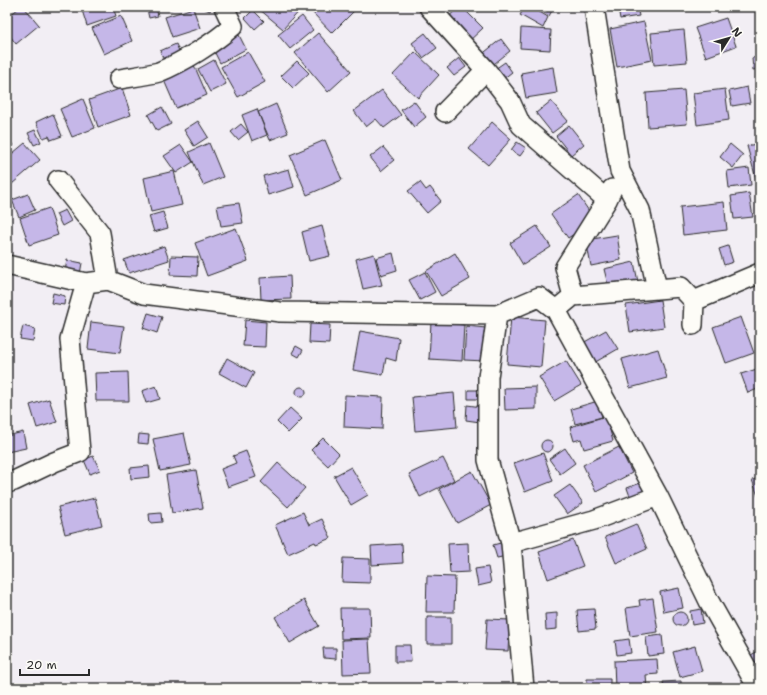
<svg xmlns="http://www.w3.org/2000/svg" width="767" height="695" viewBox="0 0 767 695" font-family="'Shantell Sans',sans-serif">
<rect width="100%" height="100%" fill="#f2eef4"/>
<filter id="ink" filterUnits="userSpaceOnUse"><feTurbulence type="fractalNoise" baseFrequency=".025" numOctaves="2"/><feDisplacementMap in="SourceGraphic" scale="8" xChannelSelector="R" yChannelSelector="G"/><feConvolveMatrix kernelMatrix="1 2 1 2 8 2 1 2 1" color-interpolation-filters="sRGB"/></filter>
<g filter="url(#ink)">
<path fill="#c5b7e8" stroke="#2b2b2b" d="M20,7H24L39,25L16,44L7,32V18Z
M81,7H113L116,16L87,26Z
M156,7L158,16L149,18L147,9Z
M167,7H177L169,10Z
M200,7H212L210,11Z
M261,7H303L283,29L259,9Z
M315,7H356L357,8L332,33L311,11Z
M458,7H462L483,28L467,43L445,21Z
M496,7H507L504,12Z
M525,7H531L548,17L543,28L520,15Z
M535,7H554L549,16Z
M618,7H637L639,16L620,19Z
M682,7H705L683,11Z
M193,8L200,28L172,37L165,17Z
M253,10L264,21L255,29L245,18Z
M121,16L132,41L104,54L92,28Z
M302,16L313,30L290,49L278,35Z
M726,18L736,46L706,57L695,28Z
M644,22L652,60L617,67L610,29Z
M521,28L551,30L550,50L520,48Z
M684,30L687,62L654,65L651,33Z
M318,33L351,71L328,92L295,53Z
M425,33L437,48L423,58L412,43Z
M239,35L246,49L220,63L213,49Z
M501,39L510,51L489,68L480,56Z
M176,44L182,58L166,65L160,51Z
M248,52L265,82L238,97L221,67Z
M415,52L439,75L418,98L393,75Z
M760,57V69L753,70L752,58Z
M459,58L466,67L454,76L447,68Z
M214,60L226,84L210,92L198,69Z
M297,61L309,73L293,88L281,76Z
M505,62L512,72L503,79L495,69Z
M194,65L207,95L176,108L163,78Z
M553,67L557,93L526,98L521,73Z
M747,87L750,103L732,106L729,91Z
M122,88L131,115L98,127L89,100Z
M725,89L729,120L697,125L693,93Z
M382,90L401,115L384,128L376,119L366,127L354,111Z
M684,90L687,124L648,127L646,93Z
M83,99L95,128L72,137L60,109Z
M414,101L426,117L414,127L401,110Z
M551,101L568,121L552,133L536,113Z
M276,104L288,133L270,140L258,112Z
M162,107L171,124L157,131L148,115Z
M257,109L267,135L252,141L242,115Z
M53,114L62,136L51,140L49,136L43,138L36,122Z
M198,121L208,137L194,146L184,130Z
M492,122L511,139L488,165L469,149Z
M241,124L248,132L238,140L231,132Z
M569,125L584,144L571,155L556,136Z
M35,130L41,142L34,145L28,133Z
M7,137L13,145L7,150Z
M325,140L342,180L307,195L290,155Z
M517,142L526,148L520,156L511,150Z
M25,143L40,160L12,184L7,178V158Z
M209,143L223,177L203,185L189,152Z
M760,143V186H758L747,146Z
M730,144L743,155L733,168L720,157Z
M181,145L193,162L176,173L164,156Z
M383,147L394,160L381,171L370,157Z
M749,168L751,185L729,188L727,171Z
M289,169L294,187L268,195L263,176Z
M174,171L182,205L151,212L144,178Z
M420,182L426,190L430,187L441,201L427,213L408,191Z
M749,193L753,217L734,219L731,196Z
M28,194L35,210L19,217L12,200Z
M578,195L595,220L568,238L551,214Z
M724,202L727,230L683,235L680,207Z
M239,203L243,223L221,226L217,206Z
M49,208L58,235L29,245L20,218Z
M65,210L71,221L62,226L56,214Z
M163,212L168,228L154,232L149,216Z
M322,226L330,256L309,261L302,232Z
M537,226L551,247L523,265L510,243Z
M236,228L248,261L207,276L195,243Z
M617,235L621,260L591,266L586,240Z
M164,246L169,260L129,273L124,260Z
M728,246L733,262L724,265L719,249Z
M393,253L397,270L381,275L376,258Z
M455,253L470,279L441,296L426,271Z
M374,254L382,285L363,289L356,259Z
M171,256L198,257L197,276L170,275Z
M67,260L82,263L80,274L65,271Z
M634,262L638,282L609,289L604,269Z
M425,272L435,292L420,300L409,280Z
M290,276L291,299L261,300L260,278Z
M53,293L65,296L64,305L51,303Z
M660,300L664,327L630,332L626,305Z
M148,313L162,317L157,333L143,328Z
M511,317L545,320L541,367L507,364Z
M741,317L754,353L726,363L713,327Z
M245,320L266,322L265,347L243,346Z
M91,322L124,326L120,353L88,349Z
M431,322L464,325L462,361L429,359Z
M310,324L330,325L329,344L309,343Z
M23,326L35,329L33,341L20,339Z
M466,326L486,328L485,361L464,360Z
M606,330L618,349L592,364L581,344Z
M360,331L399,338L396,361L386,358L383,375L353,370Z
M296,346L303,350L299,357L292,353Z
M760,348V362L756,350Z
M658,349L667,378L630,388L622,359Z
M227,358L254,373L246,388L219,373Z
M566,361L581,385L554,401L539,377Z
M760,368V388L748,393L741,374Z
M128,372L129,401H96L95,373Z
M156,386L160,399L146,403L142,391Z
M296 392a5 5 0 1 1 10 0a5 5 0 1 1-10 0Z
M536,387V409L505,410L504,388Z
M468,390H480V399H468Z
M454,393L457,427L415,431L412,397Z
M345,395L383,397L382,429L344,427Z
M49,399L57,422L37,428L30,405Z
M598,401L602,417L575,424L571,409Z
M467,405L482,407L480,422L466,420Z
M290,408L302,419L288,433L277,422Z
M606,416L613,441L584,449L581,439L574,441L570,427Z
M23,432L26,448L7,452V436Z
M184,433L191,465L160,471L153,439Z
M139,434L149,435L148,444L138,443Z
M323,438L339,454L328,466L311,450Z
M541 446a6 6 0 1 1 12 0a6 6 0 1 1-12 0Z
M619,447L632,473L596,492L583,465Z
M565,448L575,463L560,474L549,459Z
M246,451L256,477L228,487L221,469L236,463L233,456Z
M543,453L553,481L525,492L514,463Z
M93,456L100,470L90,474L84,460Z
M443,458L454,480L420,497L409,474Z
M278,463L305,488L288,507L261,482Z
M149,466L150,477L131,479L130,468Z
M351,467L368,495L351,505L334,476Z
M196,470L203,508L172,513L166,475Z
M472,471L491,505L457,523L439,489Z
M760,478V501L752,480Z
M643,482L647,492L631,499L627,488Z
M570,485L583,503L567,514L554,496Z
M95,498L102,525L65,534L58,507Z
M303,512L309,525L322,519L331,538L316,544L315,542L288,554L275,525Z
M161,513L162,522L150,523L149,514Z
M636,524L647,549L616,563L605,537Z
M573,540L583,566L548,579L539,552Z
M504,542L507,556L497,558L493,545Z
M468,543L469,572L450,573L448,544Z
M402,544L403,563L372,565L371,546Z
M343,558L370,559V583L342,582Z
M488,567L491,583L478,586L475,569Z
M427,576L455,577L454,612H426Z
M679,588L683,608L664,612L660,592Z
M653,598L658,632L630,636L626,608L640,606L639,600Z
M304,600L319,626L290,643L275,617Z
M340,608H370L371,638L341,639Z
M594,609L596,629L579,631L577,610Z
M701,609L703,623L692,625L690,611Z
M673 619a7 7 0 1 1 14 0a7 7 0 1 1-14 0Z
M557,613V629L546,630L545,614Z
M427,617H451V644H427Z
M487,619L510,620L508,651L485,650Z
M662,635L664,654L648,656L646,637Z
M369,639L371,673L343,674L342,640Z
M629,639L631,653L617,655L615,641Z
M395,645H410L411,662H395Z
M695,646L702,671L680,677L673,652Z
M323,648H336V659L324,658Z
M760,650V670L751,655Z
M657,659L658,674L646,675L647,688H615L614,661Z
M587,679H610V688H587Z
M681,681V688H664L663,682Z
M713,684L714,688H687V685Z
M347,685L348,688H334Z"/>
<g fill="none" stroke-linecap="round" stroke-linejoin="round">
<g stroke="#2b2b2b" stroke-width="22">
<path id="street" d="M429,7L486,70L510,101L521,125L607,200
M594,7L620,171L640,210L657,289
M119,79C131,77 148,75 159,72C183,62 214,43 233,26L224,7
M445,112L486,70
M58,180L100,233L108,280
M7,265L86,283L108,280L144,294L280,312L497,315L539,297L556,310L658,496L709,601L758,688
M573,296L565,267L607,200L612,189
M694,301L760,273
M556,310L573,296L681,287L694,301L693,325
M497,315L488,377V460L511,543
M7,483L14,481L54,462L80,452L70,339L86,283
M524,688L516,600L511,543L594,520L658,496"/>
</g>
<use href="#street" stroke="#fdfcf7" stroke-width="19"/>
</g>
</g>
<rect width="767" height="695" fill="none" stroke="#fdfcf7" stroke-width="24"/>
<rect x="12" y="12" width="743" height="671" fill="none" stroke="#2b2b2b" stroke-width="1.5" filter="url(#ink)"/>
<g transform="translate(729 38) rotate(53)" stroke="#fdfcf7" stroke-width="3" paint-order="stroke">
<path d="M0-3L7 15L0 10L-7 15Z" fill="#2b2b2b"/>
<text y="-6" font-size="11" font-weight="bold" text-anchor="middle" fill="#2b2b2b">N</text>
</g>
<path d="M20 669v6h69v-6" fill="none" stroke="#2b2b2b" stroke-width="2"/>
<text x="26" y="669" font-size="12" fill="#2b2b2b" stroke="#fdfcf7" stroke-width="3" paint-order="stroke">20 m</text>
</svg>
